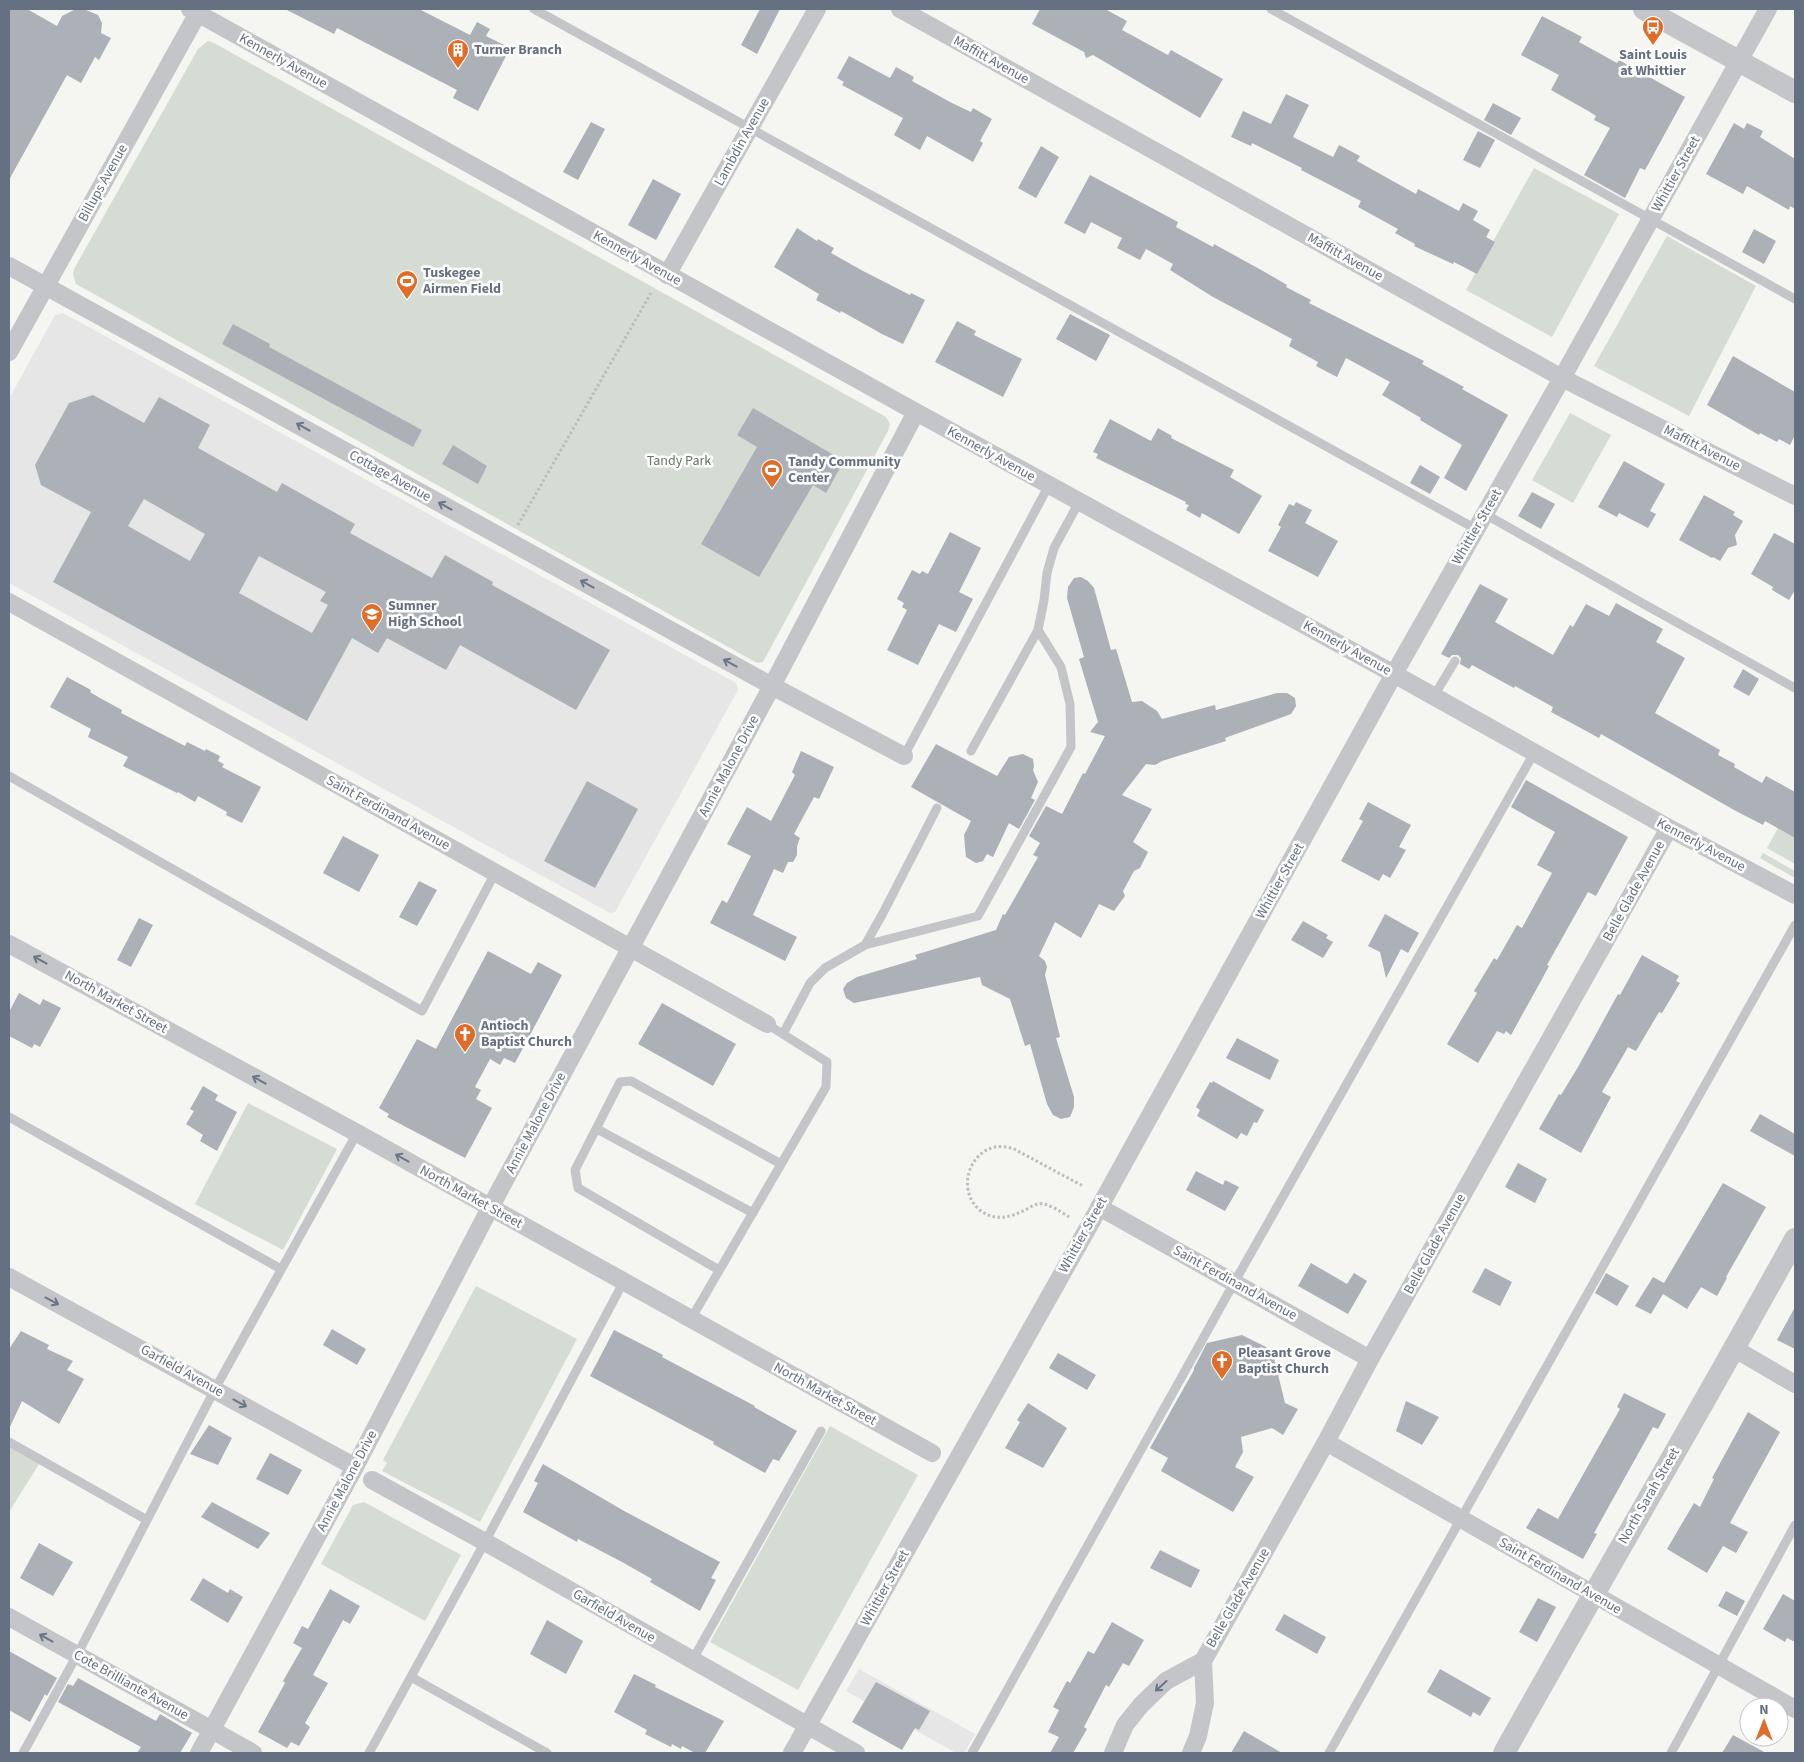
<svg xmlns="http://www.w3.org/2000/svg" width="1804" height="1762" viewBox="0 0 1804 1762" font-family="'Source Sans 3',sans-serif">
<rect width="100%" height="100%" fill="#f5f5f1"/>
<path fill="#e5e6e5" d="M63,313L736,683L738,690L615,912L610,913L9,583V399L55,315Z
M859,1669L975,1734L964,1753H956L846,1691Z"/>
<path fill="#d5dcd3" d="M208,41L214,43L886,417L890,424L888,431L763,662L757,663L748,658L76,284L73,274L74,269L198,49Z
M1534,168L1619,214L1552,337L1466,290Z
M1667,236L1756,286L1689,416L1594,366Z
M1570,413L1611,435L1573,503L1532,480Z
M1778,828L1795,838V864L1767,848Z
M1763,853L1795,871V878L1760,858Z
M248,1103L337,1149L283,1250L195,1204Z
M476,1286L577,1339L480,1522L382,1471L387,1463L383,1460Z
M830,1426L918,1475L798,1690L710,1642Z
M9,1447L39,1464L9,1512Z
M364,1502L461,1555L425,1621L321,1564L353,1505Z"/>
<path fill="#abb1b7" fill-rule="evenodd" d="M9,9H27L57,26L62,16L74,10H86L98,15L102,23L101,33L111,38L99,60L95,57L81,83L67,75L9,180Z
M285,9H419L470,35L477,22L490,29L486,36L510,48L478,111L453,98L457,90L337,28L334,34Z
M760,9H780L757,54L741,45Z
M1040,9H1105L1127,21L1122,30L1168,55L1171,50L1223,79L1200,118L1093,55L1086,58L1084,52L1032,24Z
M1542,16L1582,37L1579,42L1617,63L1619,60L1685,97L1645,170L1640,168L1625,198L1584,175L1610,128L1594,120L1596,116L1590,112L1551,90L1559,75L1521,55Z
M849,56L890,78L896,67L914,77L912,81L950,102L971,112L973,108L992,119L980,141L983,143L973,162L927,136L920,150L894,135L903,118L842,85L844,82L837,78Z
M1286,94L1309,105L1293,137L1333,157L1339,145L1360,156L1357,161L1416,194L1418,189L1459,211L1463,203L1478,211L1473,220L1490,230L1486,237L1495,242L1477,274L1454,262L1453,264L1414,246L1415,244L1395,233L1398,229L1358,207L1361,201L1301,170L1302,168L1252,143L1251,146L1231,137L1243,111L1271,124Z
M1493,103L1521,118L1511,135L1484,120Z
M591,122L605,129L578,180L563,172Z
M1734,123L1744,129L1747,123L1763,131L1760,137L1795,159V209L1790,206L1789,210L1747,186L1743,194L1706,174Z
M1478,131L1495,140L1480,168L1463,160Z
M1041,146L1059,157L1036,198L1018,188Z
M1090,175L1178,222L1176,227L1213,247L1214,244L1263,271L1287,285L1286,287L1311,300L1309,303L1424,361L1422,364L1464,387L1462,389L1508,415L1466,491L1444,478L1462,445L1420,420L1421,418L1382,395L1390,382L1346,358L1337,377L1316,366L1318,362L1289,346L1292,339L1213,297L1170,270L1173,264L1146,249L1140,260L1117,248L1122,238L1091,222L1085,234L1064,223Z
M653,179L681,194L656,240L628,225Z
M797,228L817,241L818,239L834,248L831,253L863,271L910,295L911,293L925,300L903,344L882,334L841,311L840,313L816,300L819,294L774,267Z
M1754,229L1776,241L1764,264L1742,252Z
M1070,314L1110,335L1096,361L1056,339Z
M957,321L976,331L974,335L1022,359L1003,397L935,362Z
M233,324L270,344L269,347L422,430L413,447L222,344Z
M1733,356L1795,392V435L1790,445L1779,439L1777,442L1760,433L1759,435L1707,405Z
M93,395L144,423L159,397L210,425L198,448L277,492L282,483L355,524L350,533L432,578L445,555L493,582L492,585L610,650L576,710L460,645L446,670L387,638L378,653L352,638L307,721L53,582L91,512L41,485L35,465L69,403ZM144,499L205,534L190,561L128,526ZM259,556L326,592L320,601L328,605L312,633L239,593Z
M753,408L844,461L826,493L813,485L759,577L701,544L757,447L737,435Z
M1110,419L1151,441L1158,428L1172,436L1171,438L1234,470L1230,477L1262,496L1239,534L1202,513L1200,518L1186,510L1189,505L1185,504L1186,502L1096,458L1098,454L1093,452Z
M453,445L487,466L478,484L442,464Z
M1624,461L1665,484L1650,511L1656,514L1648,528L1619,513L1617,517L1598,507Z
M1420,465L1440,477L1430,494L1410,483Z
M1532,492L1555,504L1541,529L1518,516Z
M1704,495L1735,512L1733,515L1743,521L1735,535L1737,545L1728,548L1720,561L1713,557L1712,558L1679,540Z
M1296,502L1312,510L1305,523L1338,541L1318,577L1268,551L1281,527L1278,525L1289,504L1294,506Z
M950,532L981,548L959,592L973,599L956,632L939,624L918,665L887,650L907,610L902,607L904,603L897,599L912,570L920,574L922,571L928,574Z
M1774,533L1795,544V590L1789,600L1772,590L1773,587L1751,574Z
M1081,577L1088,581L1094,588L1111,650L1116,649L1132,702L1142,701L1157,711L1162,719L1215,705L1216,710L1277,693H1287L1295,698L1296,706L1291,714L1225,738L1226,741L1162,761L1155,765L1146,764L1122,795L1152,809L1133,842L1148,852L1140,868L1134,871L1123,891L1125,896L1114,911L1099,904L1081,938L1055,922L1039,956L1045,961L1047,967L1045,975L1060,1037L1056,1038L1074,1097V1107L1070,1117L1061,1119L1053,1115L1047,1104L1030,1044L1025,1046L1010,999L982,985L980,977L854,1003L846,998L843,989L847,983L857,977L917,959L915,955L996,930L1003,914L1005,915L1038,857L1033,855L1040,843L1029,836L1046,806L1062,814L1083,773L1085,774L1105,736L1090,732L1098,722L1079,659L1084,657L1067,598L1068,587L1074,578Z
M1480,584L1508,599L1495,622L1553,655L1570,625L1573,627L1586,604L1609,616L1616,603L1663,629L1656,642L1685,658L1655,713L1720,750L1718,755L1735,764L1734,767L1762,783L1766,776L1795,792V838L1765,821L1763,825L1734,810L1601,734L1599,738L1551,712L1553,707L1515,686L1514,688L1472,665L1469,669L1460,664L1461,658L1458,655H1452L1449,658L1441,654Z
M1743,669L1759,679L1749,696L1733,687Z
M67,677L91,690L90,692L100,698L122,710L121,713L185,746L187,742L205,751L206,749L220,756L218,761L224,764L222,767L261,787L242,823L226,815L227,812L198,796L195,802L178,792L177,793L123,766L128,757L88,737L91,729L50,707Z
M936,744L997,776L1009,757L1023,754L1033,759L1034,766L1033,770L1038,782L1031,798L1035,800L1019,829L1009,823L993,857L987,854L983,861L976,863L966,857L964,835L971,821L911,787Z
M801,751L834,767L819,799L814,797L794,834L800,838L797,846V855L793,862H788L783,873L774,869L753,915L797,937L785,961L710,923L722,900L727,903L751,856L727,844L747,807L771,821L795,775L792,772Z
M1526,780L1628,837L1596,896L1588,892L1547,965L1549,966L1542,979L1511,1035L1506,1031L1504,1034L1497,1031L1478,1063L1447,1044L1477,993L1474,991L1494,958L1497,960L1517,925L1522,928L1552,873L1537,865L1555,832L1511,807Z
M587,781L638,809L595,888L544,861Z
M1368,802L1411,825L1399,847L1406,850L1390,878L1383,874L1379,881L1341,861L1363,821L1359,819Z
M343,836L379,855L359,892L323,873Z
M419,881L437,890L417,926L399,917Z
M1385,914L1419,933L1408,953L1401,949L1386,978L1380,952L1368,946Z
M139,918L153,925L131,967L117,960Z
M1303,921L1328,935L1326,938L1333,942L1323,958L1291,940Z
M488,951L531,974L538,962L562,975L515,1063L504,1058L500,1065L490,1059L475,1087L481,1090L476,1099L492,1108L465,1158L387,1117L389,1114L379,1108L417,1039L436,1049Z
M1642,955L1679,976L1676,981L1680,983L1662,1013L1659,1012L1636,1051L1628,1047L1602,1092L1611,1097L1581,1153L1539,1129L1559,1094L1561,1095L1578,1067L1618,994L1620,995Z
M19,993L40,1005L43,999L61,1008L40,1047L34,1044L32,1048L9,1036V1012Z
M662,1003L736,1044L713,1086L638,1044Z
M1237,1038L1279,1060L1270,1080L1226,1058Z
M1213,1081L1264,1110L1257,1123L1254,1122L1247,1136L1241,1133L1237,1139L1197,1116L1200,1110L1196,1107L1210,1082L1212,1083Z
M203,1086L218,1095L215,1100L237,1112L217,1151L200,1141L203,1135L186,1124L194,1111L190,1109Z
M1760,1114L1795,1134V1156L1750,1131Z
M1518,1163L1547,1179L1535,1203L1505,1187Z
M1196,1171L1223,1185L1225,1180L1239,1187L1225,1211L1186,1190Z
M1723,1183L1766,1207L1726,1277L1727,1278L1717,1296L1701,1287L1687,1309L1663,1294L1651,1314L1635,1306L1653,1277L1664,1283Z
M1311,1263L1347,1284L1354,1273L1367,1281L1348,1314L1298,1286Z
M1485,1268L1512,1282L1500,1306L1472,1292Z
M1606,1273L1629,1286L1617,1306L1595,1293Z
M1795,1307V1349L1777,1340Z
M332,1329L366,1349L357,1365L323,1345Z
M614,1330L663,1355L662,1357L692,1373L755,1406L754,1407L797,1431L779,1461L773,1459L765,1473L713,1444L714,1442L590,1376Z
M21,1331L49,1345L47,1349L73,1361L67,1370L84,1379L59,1424L22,1401L9,1429V1349Z
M1242,1335L1272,1350L1285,1403L1298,1409L1283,1435L1272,1428L1241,1437L1243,1452L1235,1467L1254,1477L1233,1512L1161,1471L1168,1458L1150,1448L1194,1370V1368L1207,1343Z
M1058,1353L1096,1375L1087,1390L1049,1368Z
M1624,1393L1666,1414L1658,1429L1653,1427L1594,1533L1597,1534L1583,1559L1526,1528L1538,1508L1558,1519L1620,1409L1617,1407Z
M1406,1401L1439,1417L1422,1445L1396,1431Z
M1028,1403L1067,1428L1043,1468L1005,1448L1020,1422L1017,1420Z
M1748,1412L1780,1432L1730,1523L1748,1532L1736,1553L1723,1546L1707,1573L1667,1549L1694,1503L1700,1507L1714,1479L1712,1478Z
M209,1425L232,1438L218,1465L190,1454Z
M270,1453L302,1470L288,1495L256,1479Z
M543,1464L626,1512L720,1562L711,1578L716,1580L700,1611L650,1582L652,1579L622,1562L578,1539L577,1542L523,1512L538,1483L534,1481Z
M212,1502L270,1533L258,1549L201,1517Z
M39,1543L73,1562L53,1596L20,1578Z
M1160,1550L1200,1570L1191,1588L1150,1568Z
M203,1578L228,1593L230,1589L243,1597L228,1623L190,1600Z
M330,1589L360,1606L350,1624L343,1620L313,1675L328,1683L305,1723L310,1727L299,1746L291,1742L287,1748L258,1732L285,1683L283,1681L302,1648L293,1643L302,1626L308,1629Z
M1726,1591L1745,1601L1737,1616L1718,1606Z
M1783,1594L1795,1601V1642L1787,1638L1785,1642L1763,1629Z
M1538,1598L1556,1607L1537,1642L1519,1632Z
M1284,1614L1326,1637L1317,1654L1275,1630Z
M547,1620L583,1641L566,1674L530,1654Z
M1112,1622L1144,1640L1129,1666L1123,1663L1109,1687L1106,1685L1084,1727L1087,1729L1073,1753H1050L1059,1737L1048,1732L1059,1710L1053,1707L1067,1681L1070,1683L1088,1651L1094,1654Z
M9,1651L57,1678L47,1696L45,1694L30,1722L9,1710Z
M1440,1669L1491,1698L1480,1716L1473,1712L1471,1717L1427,1692Z
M634,1674L656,1685L655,1687L724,1721L705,1753H695L682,1746L681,1749L672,1744L671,1747L645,1734L647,1730L614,1712Z
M78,1678L156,1721L160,1714L192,1733L180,1753H137L141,1747L58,1702L68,1684L73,1686Z
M876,1682L930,1711L919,1730L915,1728L902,1750L852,1722Z
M1244,1731L1282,1753H1231Z
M1733,1735L1766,1753H1722Z"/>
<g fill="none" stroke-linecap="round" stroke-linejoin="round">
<path stroke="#babcbe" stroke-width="3" stroke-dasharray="2.5 2.5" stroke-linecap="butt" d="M518,525L651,293
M1069,1217C1061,1212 1047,1202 1038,1204C1034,1205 1030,1207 1027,1209C1011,1217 997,1222 981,1211C957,1193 967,1153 995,1147C1001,1146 1008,1147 1014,1149L1083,1186"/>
<path stroke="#c3c5c9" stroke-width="9" d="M534,9L1476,529
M1271,9L1795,299
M1485,514L1642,603L1795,688
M1434,696L1455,661
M971,751L1038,630L1044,600L1047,573L1054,548L1079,502
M904,756L1049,485
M9,776L422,1011L495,873
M865,945L978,916L1071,747L1070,704L1061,667L1038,630
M783,1034L810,983L825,968L865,945L883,913L937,808
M9,1117L281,1269
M597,1129L753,1213
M719,1270L578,1188L575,1170L620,1082L631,1081L781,1164
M691,1319L826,1087L827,1062L767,1024
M9,1442L147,1520
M692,1661L821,1431
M411,1677L547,1753
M23,1753L77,1655L215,1389L357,1133
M369,1753L485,1542L624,1281
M972,1753L1234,1283L1534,753
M1329,1753L1795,925
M1671,1753L1795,1525"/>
<path stroke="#c3c5c9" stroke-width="18" d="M190,9L916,412L1394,674L1669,828L1795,895
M900,9L1562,378L1795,496
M9,266L772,686L904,756
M667,275L817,9
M9,352L198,13
M9,602L767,1024
M9,944L357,1133L932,1453
M1099,1207L1370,1359
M9,1277L355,1467
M1735,1349L1795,1384
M1326,1442L1795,1709
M372,1480L485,1542L856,1753
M9,1617L253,1753
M199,1753L355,1467L490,1208L772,686L916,412
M792,1753L1089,1226L1394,674L1562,378L1768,9
M1113,1753L1125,1725L1141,1705L1166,1681L1203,1661L1326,1442L1370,1359L1669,828
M1191,1753L1198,1736L1205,1703L1203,1661"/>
<path stroke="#c3c5c9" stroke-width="22" d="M1644,9L1795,92
M1504,1753C1600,1581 1700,1412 1795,1239"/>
</g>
<defs><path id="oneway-shaft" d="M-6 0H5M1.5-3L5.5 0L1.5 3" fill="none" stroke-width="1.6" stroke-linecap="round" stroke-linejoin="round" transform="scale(1.25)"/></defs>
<g stroke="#6a7586">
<use href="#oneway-shaft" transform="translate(303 427) rotate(-151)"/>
<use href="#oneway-shaft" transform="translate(445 506) rotate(-151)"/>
<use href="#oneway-shaft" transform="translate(587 584) rotate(-151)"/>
<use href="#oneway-shaft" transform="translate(730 663) rotate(-151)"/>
<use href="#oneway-shaft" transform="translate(40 960) rotate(-151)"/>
<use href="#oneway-shaft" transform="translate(259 1080) rotate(-151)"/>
<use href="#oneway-shaft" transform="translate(402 1158) rotate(-151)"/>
<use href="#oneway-shaft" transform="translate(52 1301) rotate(28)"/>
<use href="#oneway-shaft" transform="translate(240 1403) rotate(29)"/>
<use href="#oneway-shaft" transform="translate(46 1638) rotate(-151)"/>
<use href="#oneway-shaft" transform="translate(1161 1686) rotate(138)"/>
</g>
<defs>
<g id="bus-pin" transform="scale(1.125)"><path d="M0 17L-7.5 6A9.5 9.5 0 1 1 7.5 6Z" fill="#df6c28" stroke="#fff"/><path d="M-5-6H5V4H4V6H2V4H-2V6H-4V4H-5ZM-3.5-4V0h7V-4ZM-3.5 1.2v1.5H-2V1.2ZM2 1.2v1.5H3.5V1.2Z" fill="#fff"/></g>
<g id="building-pin" transform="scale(1.125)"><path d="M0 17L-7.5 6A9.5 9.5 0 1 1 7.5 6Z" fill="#df6c28" stroke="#fff"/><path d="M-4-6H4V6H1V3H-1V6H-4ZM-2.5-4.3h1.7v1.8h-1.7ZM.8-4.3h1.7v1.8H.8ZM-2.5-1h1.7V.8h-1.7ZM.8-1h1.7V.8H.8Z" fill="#fff"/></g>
<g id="stadium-pin" transform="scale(1.125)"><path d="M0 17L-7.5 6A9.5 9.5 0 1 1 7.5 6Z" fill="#df6c28" stroke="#fff"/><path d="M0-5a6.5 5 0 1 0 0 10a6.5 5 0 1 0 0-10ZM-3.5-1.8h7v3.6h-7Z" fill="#fff"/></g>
<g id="school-pin" transform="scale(1.125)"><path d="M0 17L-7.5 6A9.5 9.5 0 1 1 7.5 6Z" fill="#df6c28" stroke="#fff"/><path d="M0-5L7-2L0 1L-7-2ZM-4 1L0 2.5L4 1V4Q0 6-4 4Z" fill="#fff"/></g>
<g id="church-pin" transform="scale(1.125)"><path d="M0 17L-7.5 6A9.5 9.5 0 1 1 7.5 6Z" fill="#df6c28" stroke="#fff"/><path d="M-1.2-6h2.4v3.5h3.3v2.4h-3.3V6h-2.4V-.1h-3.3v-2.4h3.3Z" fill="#fff"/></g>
</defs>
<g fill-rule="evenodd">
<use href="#bus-pin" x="1653" y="27"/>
<use href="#building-pin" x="458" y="50"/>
<use href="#stadium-pin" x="407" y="281"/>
<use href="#stadium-pin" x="772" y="470"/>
<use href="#school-pin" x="372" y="614"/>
<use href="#church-pin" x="465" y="1034"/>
<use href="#church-pin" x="1222" y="1361"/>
</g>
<g text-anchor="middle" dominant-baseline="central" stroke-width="5" stroke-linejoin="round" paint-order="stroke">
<g font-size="14" font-weight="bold" fill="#657182" stroke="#fff" text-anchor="start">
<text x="474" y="50">Turner Branch</text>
<text x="1653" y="55" text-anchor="middle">Saint Louis<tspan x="1653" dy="16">at Whittier</tspan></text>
<text x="423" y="273">Tuskegee<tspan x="423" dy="16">Airmen Field</tspan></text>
<text x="788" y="462">Tandy Community<tspan x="788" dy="16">Center</tspan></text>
<text x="388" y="606">Sumner<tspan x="388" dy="16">High School</tspan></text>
<text x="481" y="1026">Antioch<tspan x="481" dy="16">Baptist Church</tspan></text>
<text x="1238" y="1353">Pleasant Grove<tspan x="1238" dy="16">Baptist Church</tspan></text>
</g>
<g font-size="14" fill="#657182" stroke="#fff">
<text transform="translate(991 60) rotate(29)">Maffitt Avenue</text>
<text transform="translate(283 61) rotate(29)">Kennerly Avenue</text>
<text transform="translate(742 142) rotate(-61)">Lambdin Avenue</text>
<text transform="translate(1676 174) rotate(-61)">Whittier Street</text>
<text transform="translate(103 183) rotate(-61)">Billups Avenue</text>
<text transform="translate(1345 257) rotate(29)">Maffitt Avenue</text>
<text transform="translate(637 258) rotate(29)">Kennerly Avenue</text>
<text transform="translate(1702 448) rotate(27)">Maffitt Avenue</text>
<text transform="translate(991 454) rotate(29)">Kennerly Avenue</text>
<text transform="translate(390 476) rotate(29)">Cottage Avenue</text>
<text transform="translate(1477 527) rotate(-60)">Whittier Street</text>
<text transform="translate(1347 648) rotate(29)">Kennerly Avenue</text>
<text transform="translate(729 766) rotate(-62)">Annie Malone Drive</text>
<text transform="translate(388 813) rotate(29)">Saint Ferdinand Avenue</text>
<text transform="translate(1701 845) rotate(28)">Kennerly Avenue</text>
<text transform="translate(1280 881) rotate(-61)">Whittier Street</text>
<text transform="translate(1634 891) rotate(-61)">Belle Glade Avenue</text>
<text transform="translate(116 1002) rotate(29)">North Market Street</text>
<text transform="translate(536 1123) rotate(-62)">Annie Malone Drive</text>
<text transform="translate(471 1197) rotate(29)">North Market Street</text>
<text transform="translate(1083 1235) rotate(-61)">Whittier Street</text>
<text transform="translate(1435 1244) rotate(-61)">Belle Glade Avenue</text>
<text transform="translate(1235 1283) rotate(29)">Saint Ferdinand Avenue</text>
<text transform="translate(182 1371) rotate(29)">Garfield Avenue</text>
<text transform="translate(825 1394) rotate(29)">North Market Street</text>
<text transform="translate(347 1481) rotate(-62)">Annie Malone Drive</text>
<text transform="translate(1649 1496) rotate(-60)">North Sarah Street</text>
<text transform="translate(1560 1576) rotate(30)">Saint Ferdinand Avenue</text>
<text transform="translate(885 1588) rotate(-61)">Whittier Street</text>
<text transform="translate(1238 1598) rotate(-60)">Belle Glade Avenue</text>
<text transform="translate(614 1616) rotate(30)">Garfield Avenue</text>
<text transform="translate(131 1685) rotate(29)">Cote Brilliante Avenue</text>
</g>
<g font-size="14" fill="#657963" stroke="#fff">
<text x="679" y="461">Tandy Park</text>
</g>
</g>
<rect width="1804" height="1762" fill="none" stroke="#657182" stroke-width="20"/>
<g transform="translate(1764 1722)"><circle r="24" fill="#ffffff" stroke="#c1c6cd"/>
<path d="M0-4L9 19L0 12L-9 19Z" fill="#df6c28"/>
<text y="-8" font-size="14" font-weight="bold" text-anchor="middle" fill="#657182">N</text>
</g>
</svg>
